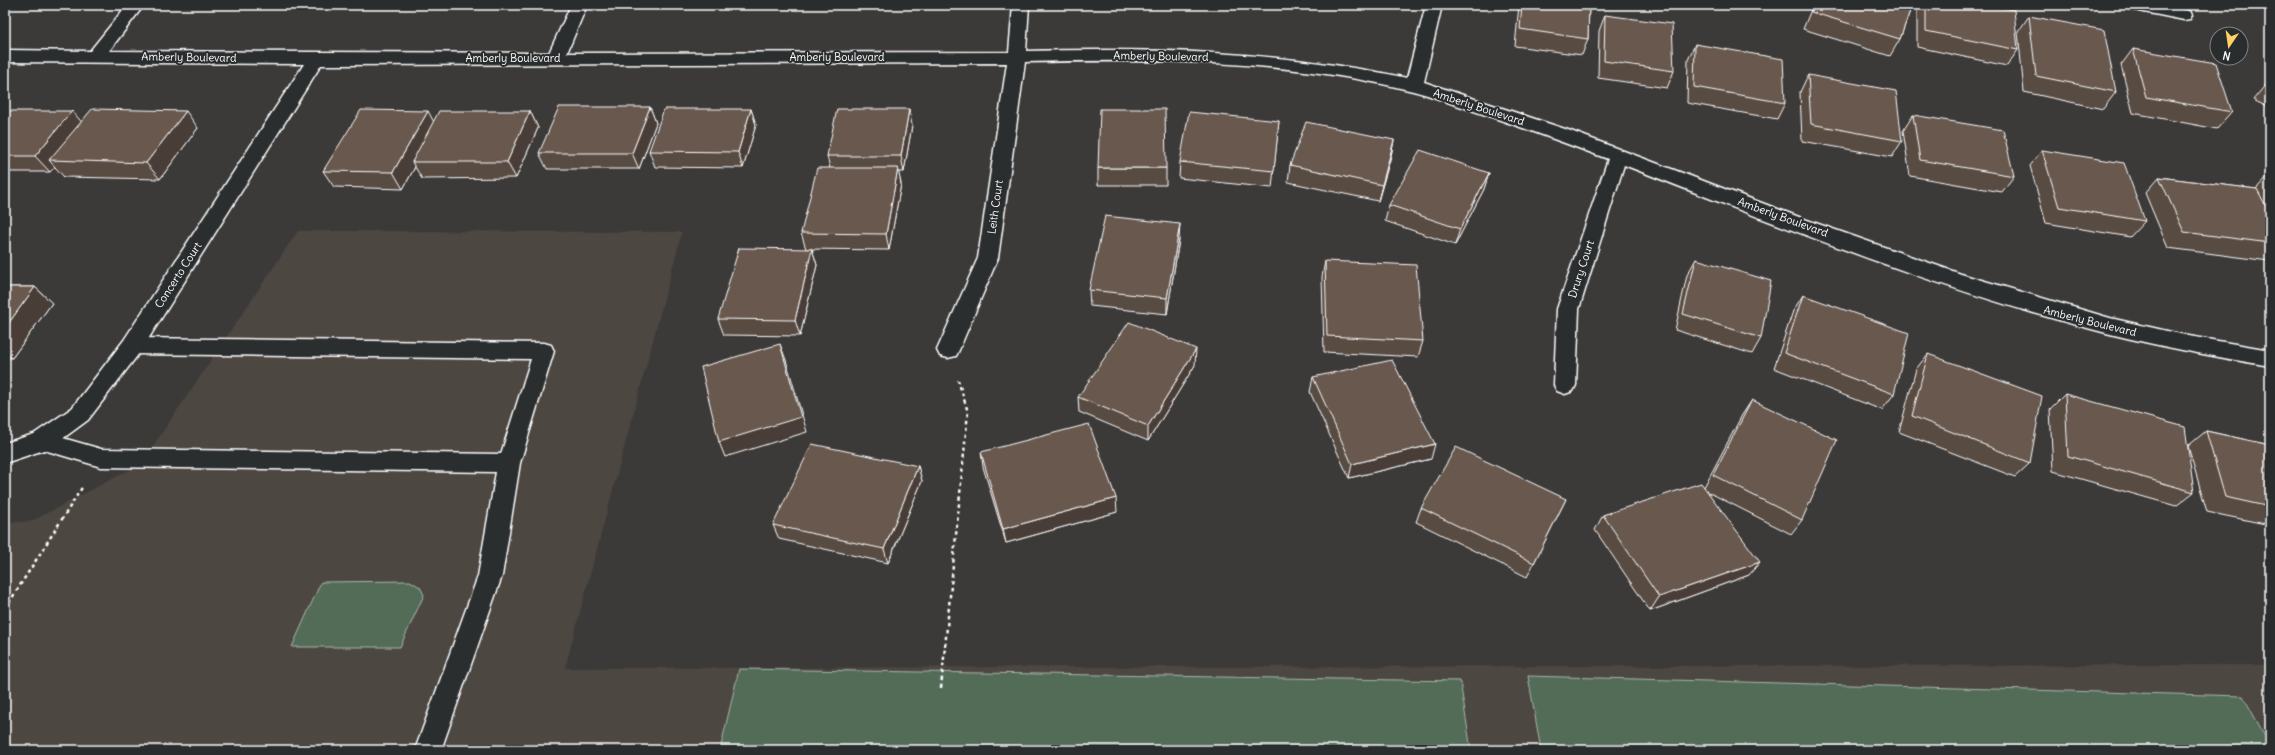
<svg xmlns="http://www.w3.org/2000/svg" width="2275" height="755" viewBox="0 0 2275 755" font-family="Delius,sans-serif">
<rect width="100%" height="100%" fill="#3c3a38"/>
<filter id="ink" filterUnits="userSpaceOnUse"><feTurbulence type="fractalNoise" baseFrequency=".025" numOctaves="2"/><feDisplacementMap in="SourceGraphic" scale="8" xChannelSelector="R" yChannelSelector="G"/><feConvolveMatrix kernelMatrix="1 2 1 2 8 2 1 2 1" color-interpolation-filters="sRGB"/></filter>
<g filter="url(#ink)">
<path fill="#4d4743" d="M298,231L682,232L565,668L2270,665V750H5V523L32,521L141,464Z"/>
<path fill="#536c59" stroke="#a9b6ac" d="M410,581L420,587L424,595L400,647H292L321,582Z
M739,669L1460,681L1471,750H720Z
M1528,676L2243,696L2270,745V750H1541Z"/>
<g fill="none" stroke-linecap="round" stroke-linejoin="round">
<g stroke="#fff" stroke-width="3">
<path id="lane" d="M132,338L544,343L551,345L554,351L520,463L502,576L441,750H415L478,576L496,472L101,467L34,447L31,441L34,435L42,432L101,449L501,454L531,359L132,354L125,352L122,346L125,340Z"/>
</g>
<g stroke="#fff" stroke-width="3">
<path id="street" d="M127,5H144L109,51L549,53L571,5H587L567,53L1009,52L1013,5H1029L1026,51C1155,48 1281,51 1407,78L1426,5H1442L1424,82L1568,130L1807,220L1961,274L2110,318L2189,336L2270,350V366C2216,357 2163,347 2110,334C1944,292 1784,227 1624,165L1579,309L1576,385L1573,391L1565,394L1557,391L1554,385L1557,309L1608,159C1559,141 1511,123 1462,107C1446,102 1430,95 1413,91C1286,59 1155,59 1025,62L998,258L959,350L956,356L948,358L940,356L937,350L978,258L1007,63L321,65L140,352L88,420L50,448L5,463V443L34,434L72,408L124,340L304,64L5,62V50L90,51Z
M2127,5H2160L2190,11L2192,15L2190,19L2184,20L2129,9Z"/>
</g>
<path stroke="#fff" stroke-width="2.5" stroke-dasharray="3.5 3.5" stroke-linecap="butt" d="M5,609L83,486
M941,688L968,412L958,380"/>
<use href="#lane" fill="#2a2d2e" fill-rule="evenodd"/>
<use href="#street" fill="#2a2d2e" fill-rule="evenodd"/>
</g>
<path fill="#594c43" stroke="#fff" d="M1519,5H1589L1588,39L1582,55L1515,46Z
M1813,5H1912L1900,39L1890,56L1803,29Z
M1919,5H1989L2018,50L2007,66L1917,47V9Z
M1605,15L1674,71L1667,88L1598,78L1599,31Z
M2029,16L2116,92L2103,109L2024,92L2018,32Z
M1695,44L1785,103L1777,119L1687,103L1688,60Z
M2133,49L2232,112L2217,129L2133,113L2121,65Z
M1808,75L1902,141L1892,157L1802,141L1800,92Z
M2270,81V108L2253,100L2267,83Z
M650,107L656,123L639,169H547L539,153Z
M751,109L756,125L743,168L655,167L649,151Z
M5,111L82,122L198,128L160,179L64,177L55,167L50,172H5Z
M530,111L538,128L516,178L422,179L415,167L403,189L334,187L323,171Z
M1913,115L2014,176L2002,192L1910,176L1903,131Z
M1279,121L1272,188L1179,178L1180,162Z
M912,125L904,172H898L901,184L889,250L806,249L801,233L830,168L827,156Z
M1394,140L1391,156L1378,201L1288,182L1290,165Z
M2042,150L2145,221L2130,237L2046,223L2030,166Z
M1098,168H1166V185H1098Z
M1489,173L1484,189L1455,245L1385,221L1389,205Z
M2159,177L2256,189L2267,177H2270V261H2269L2168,248L2145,193Z
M1179,240L1167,314L1090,306L1089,290Z
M812,249L817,265L800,336L724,335L718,319Z
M1696,259L1761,338L1752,354L1675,330L1687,275Z
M1325,261L1423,341L1418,357L1324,352L1322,277Z
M5,287H35L52,303L12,358H5Z
M1803,295L1894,394L1882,410L1774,368L1793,311Z
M1928,354L2030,463L2015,477L1899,432L1916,369Z
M1195,365L1148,441L1079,412L1078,397Z
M1313,377L1431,459L1349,478L1310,392Z
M2065,394L2194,492L2176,506L2053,471L2050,409Z
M1752,400L1802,520L1791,534L1708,492L1749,575L1650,611L1595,530L1603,515L1704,487L1742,415Z
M2206,431L2270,445V525L2207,512L2188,446Z
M981,452L1117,512L1006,543L983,467Z
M918,466L922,481L888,563L779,539L773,525Z
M1566,499L1527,577L1416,522L1421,508Z"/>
<path fill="#483e37" stroke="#fff" d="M650,107L656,123L639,169L632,153Z
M751,109L756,125L743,168L738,152Z
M909,109L912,125L904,172L901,156Z
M72,111L86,127L49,160L55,167L50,172L35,156Z
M186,111L198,128L160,179L146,163Z
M428,111L437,128L412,162L415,167L403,189L393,172Z
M530,111L538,128L516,178L507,162Z
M1394,140L1391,156L1378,201L1382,185Z
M898,168L901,184L889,250L886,234Z
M1489,173L1484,189L1455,245L1460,229Z
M1180,224L1179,240L1167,314V298Z
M812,249L817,265L800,336L795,320Z
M35,287L52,303L12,358L5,352V328Z
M780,344L786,360L807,432L725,457L719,442Z
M1196,349L1195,365L1148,441V426Z
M1435,444L1431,459L1349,478L1352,464Z
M918,466L922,481L888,563L884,549Z
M1116,498L1117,512L1006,543L1003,529Z
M1760,562L1749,575L1650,611L1659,597Z"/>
<path fill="#67584e" stroke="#fff" d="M1522,5H1589L1588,39L1520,29Z
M1814,5H1912L1900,39L1811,12Z
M1926,5H1989L2014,10L2018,50L1926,31Z
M1605,15L1672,24L1674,71L1604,61Z
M2029,16L2104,30L2116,92L2036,76Z
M1695,44L1783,59L1785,103L1694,87Z
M2133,49L2216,63L2232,112L2146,97Z
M1808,75L1896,91L1902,141L1811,124Z
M559,107H650L632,153H539Z
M92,109L186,111L146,163L49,160Z
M664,109H751L738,152L649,151Z
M837,109H909L901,156H827Z
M1100,109H1165L1166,168H1098Z
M361,110L428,111L393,172L323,171Z
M5,111H72L35,156H5Z
M439,111H530L507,162H412Z
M1189,112L1279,121L1274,171L1180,162Z
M1913,115L2003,130L2014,176L1920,160Z
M1306,122L1394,140L1382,185L1290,165Z
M1420,150L1489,173L1460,229L1389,205Z
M2042,150L2124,163L2145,221L2059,207Z
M817,168H898L886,234L801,233Z
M2159,177L2257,189L2270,214V243L2184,232Z
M2267,177H2270V181Z
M1105,216L1180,224L1167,298L1089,290Z
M739,248L812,249L795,320L718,319Z
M1696,259L1771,281L1761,338L1683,314Z
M1325,261L1416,265L1423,341L1327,336Z
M5,287H35L5,328Z
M1803,295L1909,333L1894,394L1784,353Z
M1129,322L1196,349L1148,426L1078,397Z
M780,344L801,417L719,442L701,367Z
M1928,354L2042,396L2030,463L1912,416Z
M1392,360L1435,444L1352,464L1313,377Z
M2065,394L2185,427L2194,492L2068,456Z
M1752,400L1837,440L1802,520L1713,475Z
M1089,424L1116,498L1003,529L981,452Z
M2206,431L2270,445V507L2225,497Z
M812,444L918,466L884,549L773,525Z
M1456,447L1566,499L1534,563L1421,508Z
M1701,483L1760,562L1659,597L1603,515Z"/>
</g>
<g text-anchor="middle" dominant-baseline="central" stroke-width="4" stroke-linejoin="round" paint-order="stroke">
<g font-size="11" fill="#fff" stroke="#2a2d2e">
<text transform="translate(1161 56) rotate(1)">Amberly Boulevard</text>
<text transform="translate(189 57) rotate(1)">Amberly Boulevard</text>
<text x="837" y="57">Amberly Boulevard</text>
<text x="513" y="58">Amberly Boulevard</text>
<text transform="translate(1479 107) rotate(18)">Amberly Boulevard</text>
<text transform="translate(995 207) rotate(-82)">Leith Court</text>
<text transform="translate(1783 217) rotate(20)">Amberly Boulevard</text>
<text transform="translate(1581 269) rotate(-72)">Drury Court</text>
<text transform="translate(178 275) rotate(-57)">Concerto Court</text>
<text transform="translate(2090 321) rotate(14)">Amberly Boulevard</text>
</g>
</g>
<rect width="2275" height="755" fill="none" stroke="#2a2d2e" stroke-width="20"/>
<rect x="10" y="10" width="2255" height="735" fill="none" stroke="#fff" stroke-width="1.5" filter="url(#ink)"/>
<g transform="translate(2229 46) rotate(193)"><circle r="19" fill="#2a2d2e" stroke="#7f8182"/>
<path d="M0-3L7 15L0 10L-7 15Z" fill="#ffd166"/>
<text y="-6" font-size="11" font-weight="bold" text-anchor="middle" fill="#ffffff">N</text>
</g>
</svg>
